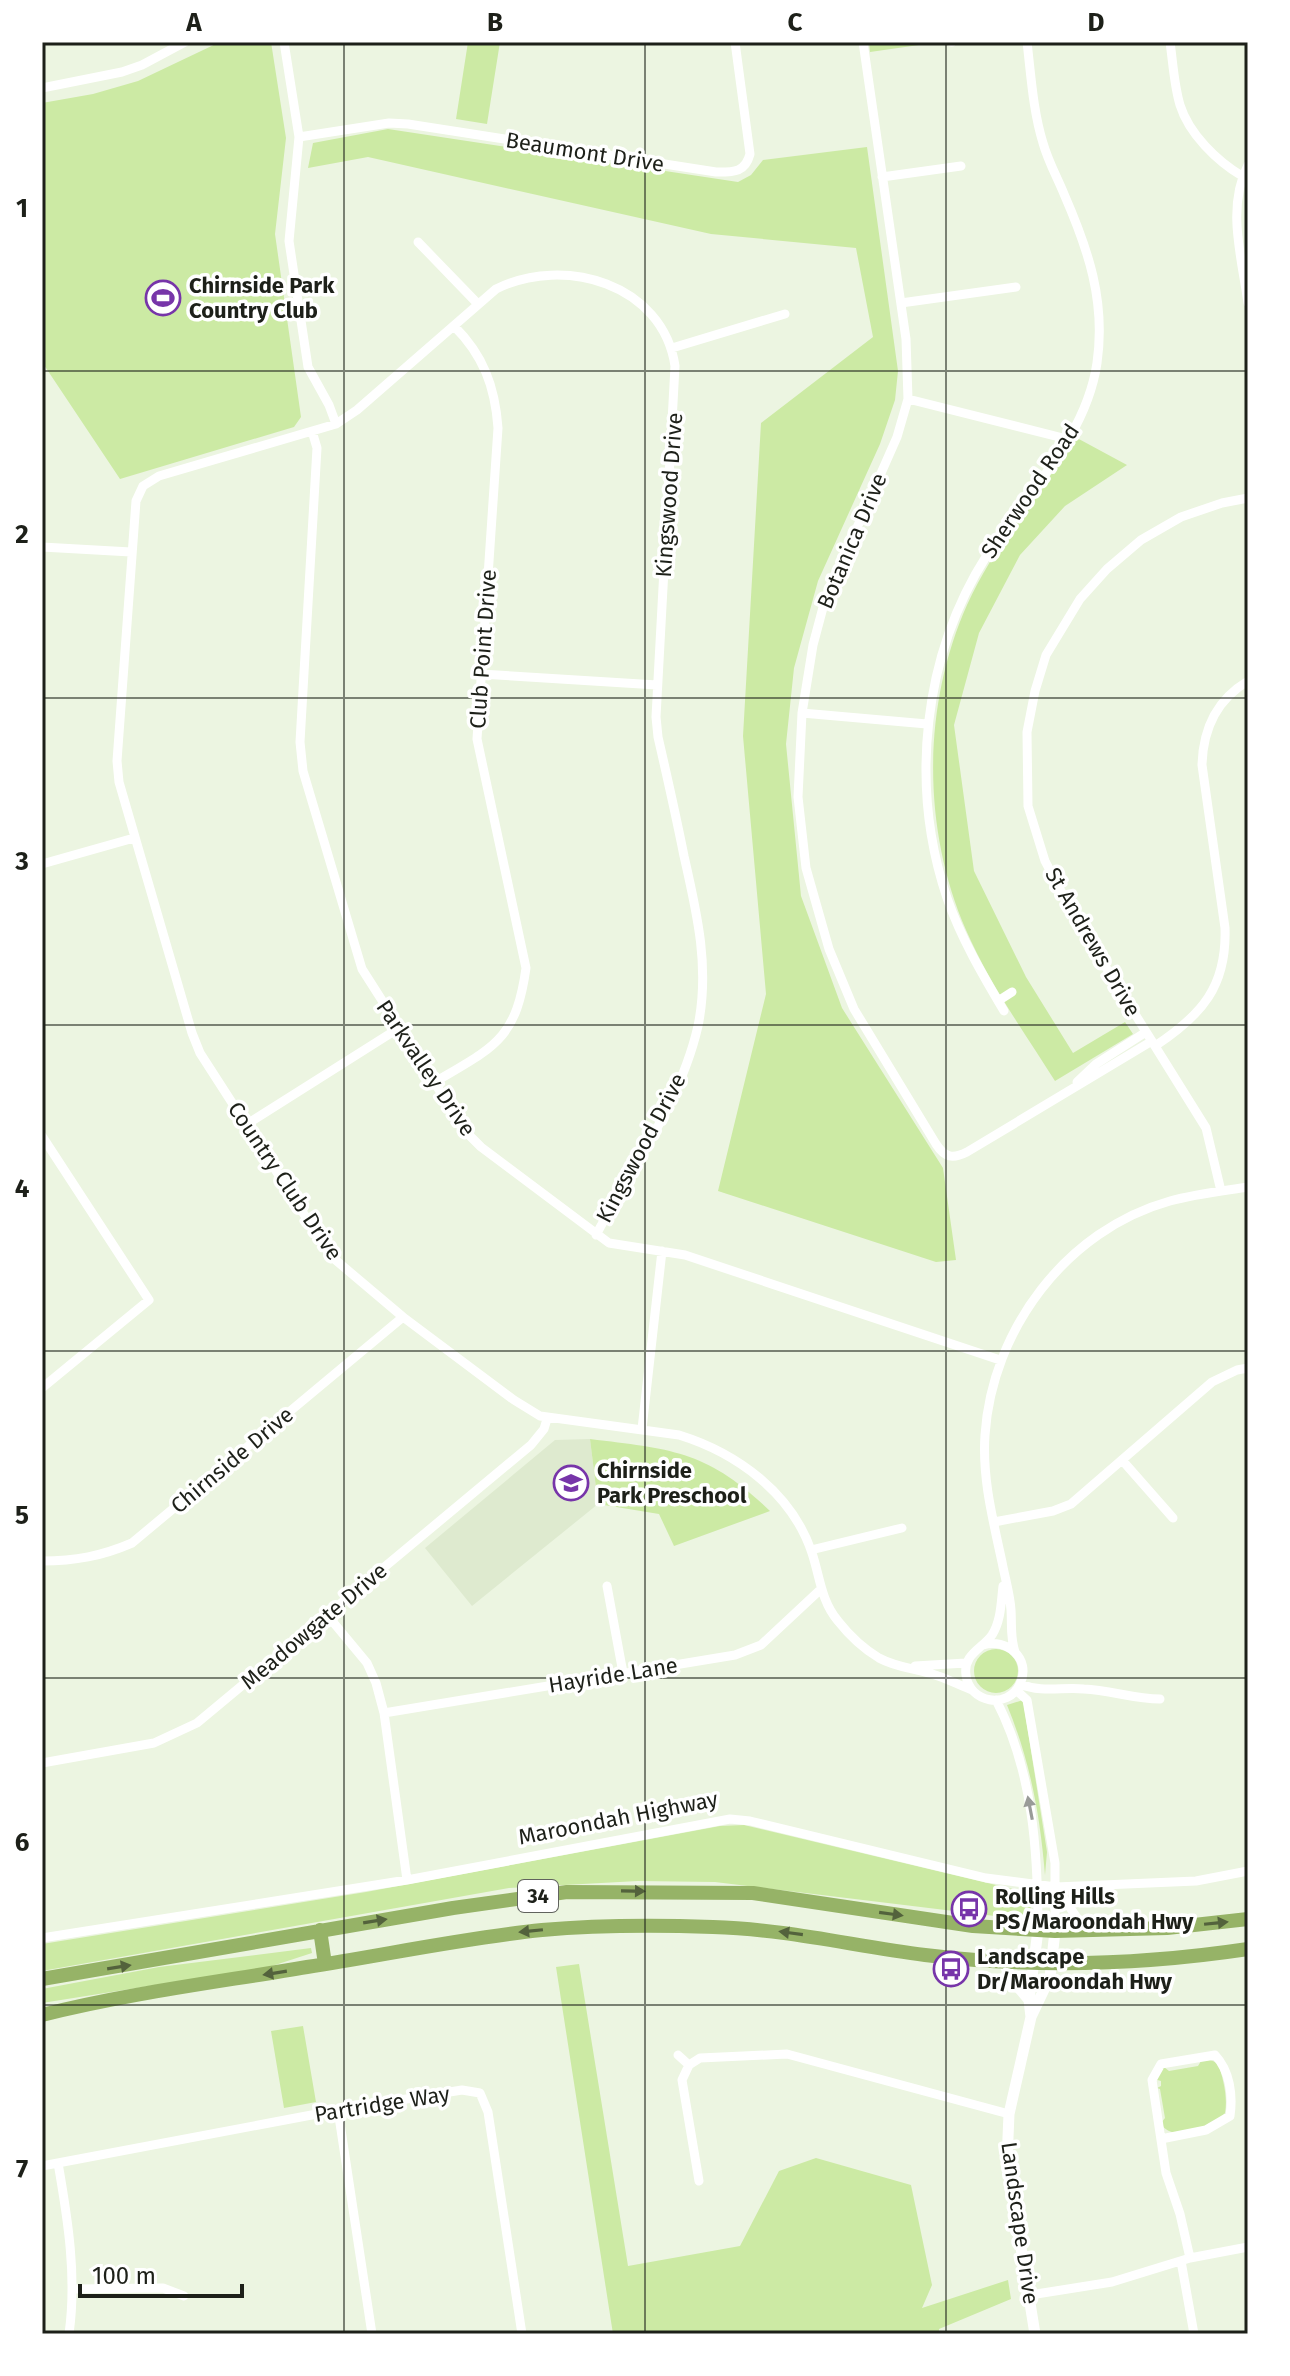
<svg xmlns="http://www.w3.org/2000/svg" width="1290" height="2376" viewBox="0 0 1290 2376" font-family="'Fira Sans',sans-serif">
<rect width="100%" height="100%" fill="#ecf5e1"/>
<path fill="#deeacf" d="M590,1439L598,1504L472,1606L425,1548L555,1440Z"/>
<path fill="#cceaa4" d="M220,42H271L286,138L275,234L301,417L294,427L120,479L42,362V103L93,94L138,81Z
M468,42H500L487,124L456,119Z
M869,42H926V44L870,52Z
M388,129L738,182L751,175L763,160L867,147L898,371L895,400L880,444L818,581L794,668L786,744L801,896L842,1008L943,1168L956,1260L936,1262L718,1191L766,994L743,736L761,423L873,337L856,248L711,234L368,157L308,168L313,143Z
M1077,438L1127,465L1065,506L1020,555L979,633L954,725L974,871L1026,977L1073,1053L1125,1022L1133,1034L1055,1081C1024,1032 989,983 966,930C922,829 922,706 967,605C994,545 1040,493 1077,438Z
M590,1439C672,1449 708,1451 770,1511L674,1546L659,1514L598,1504Z
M974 1671a22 22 0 1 1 44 0a22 22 0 1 1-44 0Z
M1023,1700L1047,1852L1045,1875C1040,1814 1030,1761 1007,1705Z
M744,1825L1025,1892C1043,1913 1020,1918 1003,1917L715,1882L638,1881L509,1888L42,1971V1944L366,1892L720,1826Z
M311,1948L312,1953L269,1967L42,2003V1989L159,1967Z
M579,1964L628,2266L740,2246L779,2171L816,2158L911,2185L932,2285L922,2308L1008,2280L1011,2299L939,2329V2334H613L556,1967Z
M303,2026L316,2102L284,2108L271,2031Z
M1210,2060L1218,2063C1223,2078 1228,2097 1225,2113C1214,2128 1170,2144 1161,2123L1165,2118L1160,2089L1157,2088L1161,2086V2081L1154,2079L1164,2067L1169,2071L1198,2066L1201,2061Z"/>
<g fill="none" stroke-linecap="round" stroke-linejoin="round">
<path stroke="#fff" stroke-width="9" d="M284,42L299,137L289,241L308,367L329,405L336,424
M863,42L906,339L908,399L897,437L825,600L813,645L802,713L798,797L806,868L829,949L854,1009L936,1144C945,1158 953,1159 967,1152L1152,1041
M951,42H952
M1170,42C1173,63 1174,85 1180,105C1189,134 1217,161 1242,176
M42,88L122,72L142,65L185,42
M299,137L389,123L408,124L716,172C733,172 745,173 750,154L735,42
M1248,165C1226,208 1242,258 1248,303
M882,177L961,166
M418,242L477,303
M901,303L1016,287
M672,348L785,314
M908,399L1067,439
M312,431L317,448L300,742L303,771L362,969L466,1132L481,1147L609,1243L685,1255L1000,1360
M42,547L131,552
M480,674L657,685
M802,713L927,724
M42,864L134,838
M998,1001L1012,992
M1004,1011C982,974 961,938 947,898C909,785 923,655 987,555C1026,494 1086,438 1097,363C1106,301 1088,249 1064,194C1057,177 1048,161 1043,143C1033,111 1031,75 1027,42
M1155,1046C1202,1015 1227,986 1225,928L1202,765C1203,729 1216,700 1248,681
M435,1082C494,1047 516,1040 526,968L477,739L498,428C495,386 483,355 454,326
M1077,1082L1096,1064L1146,1032
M247,1124L399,1028
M42,1136L149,1300L42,1388
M1221,1191L1206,1128L1077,921L1045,861L1028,806L1027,732L1035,691L1046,655L1080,599L1107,569L1141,540L1181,517L1222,503L1248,498
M596,1235C632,1168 681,1101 698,1026C710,968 697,913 684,856C676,816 667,776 658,737L656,717L675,366C663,284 564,255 496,289L357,410L336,424L159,476L143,486L136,501L117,761L119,782L192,1033L200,1053L318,1236L332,1257L403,1317L514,1400L540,1416L679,1435C737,1453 792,1493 812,1553C820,1577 821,1601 838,1621C849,1635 864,1649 879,1658C897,1668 919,1669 938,1676C950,1680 961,1686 972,1690
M642,1429L662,1251
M1122,1460L1173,1518
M994,1522L1053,1511L1071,1504L1212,1382L1237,1370L1248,1368
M811,1550L902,1528
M42,1561C75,1561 102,1556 132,1543L403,1317
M607,1586L623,1673
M328,1616L367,1663L376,1683L384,1713L407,1880
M983,1645C1006,1638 1032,1658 1020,1684C1008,1710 969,1703 966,1675C963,1654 982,1649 992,1635C1001,1621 1001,1603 1003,1586
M1015,1652C1010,1637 1012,1625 1011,1610C1010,1594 1005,1578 1002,1562C993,1520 982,1478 985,1435C992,1330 1066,1230 1170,1201C1195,1194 1222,1191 1248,1187
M915,1666L966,1663
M1020,1684C1042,1693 1061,1687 1084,1689C1110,1690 1134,1699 1160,1699
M1016,1690L1027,1700L1055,1863V1931
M996,1700C1033,1771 1038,1851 1038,1930
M384,1713L735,1655L761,1645L821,1589
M42,1763L154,1743L197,1723L531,1445L544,1429L547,1419
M1056,1887L1086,1931
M42,1938L407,1880L730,1819L750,1821L986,1878L1056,1887L1196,1881L1248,1871
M678,2055L689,2065
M338,2110L372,2334
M1161,2139L1206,2130L1230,2116C1233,2095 1230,2071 1215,2055L1161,2064L1152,2080L1166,2173L1180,2214L1190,2258
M58,2163C68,2220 77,2277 69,2334
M42,2166L338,2110L462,2090L480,2093L488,2112L522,2334
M699,2181L682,2080L689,2065L700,2058L787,2054L1009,2114
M1181,2261L1194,2334
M73,2289L163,2288L184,2296
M1030,2295L1112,2282L1190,2258L1248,2247"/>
<path stroke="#fff" stroke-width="11" d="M1003,1962L1014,1982L1029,2000
M1031,2017L1050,1977L1055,1931
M1035,2334L1007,2161L1009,2114L1031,2017L1029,2000L1038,1930"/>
<path stroke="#96b367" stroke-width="14" d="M320,1930L325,1964
M42,1979L453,1908L567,1892L753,1893L973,1926L1055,1931L1167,1928L1248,1919
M42,2015C129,1993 219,1982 307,1967C385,1955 463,1938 542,1930C599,1925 656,1925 713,1927C785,1929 854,1946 925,1955C1032,1968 1141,1965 1248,1949"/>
</g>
<defs><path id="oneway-solid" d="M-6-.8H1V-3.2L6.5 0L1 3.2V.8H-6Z" transform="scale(2)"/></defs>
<use fill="#999b98" href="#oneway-solid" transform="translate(1030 1808) rotate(-101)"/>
<g fill="#53623c">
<use href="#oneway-solid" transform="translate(633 1891) rotate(1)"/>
<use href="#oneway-solid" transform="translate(891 1914) rotate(8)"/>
<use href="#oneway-solid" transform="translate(375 1921) rotate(-9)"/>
<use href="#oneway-solid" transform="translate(1216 1923) rotate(-6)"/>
<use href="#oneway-solid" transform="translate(531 1931) rotate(174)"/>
<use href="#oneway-solid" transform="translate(791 1933) rotate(-172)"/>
<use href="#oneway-solid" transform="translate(119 1967) rotate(-9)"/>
<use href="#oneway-solid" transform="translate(275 1973) rotate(171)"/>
</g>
<path fill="none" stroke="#1d2019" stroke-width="2" stroke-opacity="0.55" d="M344,42V2334M645,42V2334M946,42V2334M42,371H1248M42,698H1248M42,1025H1248M42,1351H1248M42,1678H1248M42,2005H1248"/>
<defs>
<g id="stadium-ring" transform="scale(1.8)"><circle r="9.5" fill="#fff" stroke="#7735a9" stroke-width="1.5"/><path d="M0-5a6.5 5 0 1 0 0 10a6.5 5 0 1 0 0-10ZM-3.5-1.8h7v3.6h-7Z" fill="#7735a9"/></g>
<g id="school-ring" transform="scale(1.8)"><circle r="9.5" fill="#fff" stroke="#7735a9" stroke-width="1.5"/><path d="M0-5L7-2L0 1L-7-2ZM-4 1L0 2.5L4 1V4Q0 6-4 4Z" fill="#7735a9"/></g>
<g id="bus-ring" transform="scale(1.8)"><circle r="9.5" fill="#fff" stroke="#7735a9" stroke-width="1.5"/><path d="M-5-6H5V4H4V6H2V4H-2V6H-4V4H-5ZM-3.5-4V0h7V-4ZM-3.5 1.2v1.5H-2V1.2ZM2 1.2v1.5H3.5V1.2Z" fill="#7735a9"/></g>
</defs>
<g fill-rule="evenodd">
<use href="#stadium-ring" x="163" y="298"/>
<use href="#school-ring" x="571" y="1483"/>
<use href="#bus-ring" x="969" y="1909"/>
<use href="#bus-ring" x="951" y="1969"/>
</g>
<g text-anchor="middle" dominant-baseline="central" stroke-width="7" stroke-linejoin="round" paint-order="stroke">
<rect fill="#fff" stroke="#61635e" stroke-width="2" x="518" y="1880" width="40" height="32" rx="6"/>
<g font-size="20" font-weight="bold" fill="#1d2019">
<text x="538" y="1896">34</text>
</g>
<g font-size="22" fill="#1d2019" stroke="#fff">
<text transform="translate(585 152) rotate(9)">Beaumont Drive</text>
<text transform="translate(1030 491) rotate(-56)">Sherwood Road</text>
<text transform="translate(669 495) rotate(-86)">Kingswood Drive</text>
<text transform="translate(852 541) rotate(-67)">Botanica Drive</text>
<text transform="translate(483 649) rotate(-86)">Club Point Drive</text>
<text transform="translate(1093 942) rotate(60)">St Andrews Drive</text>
<text transform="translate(426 1068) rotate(56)">Parkvalley Drive</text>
<text transform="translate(641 1148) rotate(-62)">Kingswood Drive</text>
<text transform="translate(285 1181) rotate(56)">Country Club Drive</text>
<text transform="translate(232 1460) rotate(-40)">Chirnside Drive</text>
<text transform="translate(314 1626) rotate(-40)">Meadowgate Drive</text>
<text transform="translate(613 1675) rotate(-9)">Hayride Lane</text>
<text transform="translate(618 1818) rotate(-11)">Maroondah Highway</text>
<text transform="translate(382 2104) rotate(-9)">Partridge Way</text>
<text transform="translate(1020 2223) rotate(82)">Landscape Drive</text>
</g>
<g font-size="22" font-weight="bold" fill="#1d2019" stroke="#fff" text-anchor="start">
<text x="189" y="285">Chirnside Park<tspan x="189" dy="25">Country Club</tspan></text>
<text x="597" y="1470">Chirnside<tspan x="597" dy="25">Park Preschool</tspan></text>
<text x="995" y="1896">Rolling Hills<tspan x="995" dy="25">PS/Maroondah Hwy</tspan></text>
<text x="977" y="1956">Landscape<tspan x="977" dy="25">Dr/Maroondah Hwy</tspan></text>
</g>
</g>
<rect width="1290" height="2376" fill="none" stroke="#ffffff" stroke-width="88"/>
<path d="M80 2284v12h162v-12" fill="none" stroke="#1d2019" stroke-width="4"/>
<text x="92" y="2284" font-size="24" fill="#1d2019" stroke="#ffffff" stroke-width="6" paint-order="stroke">100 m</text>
<rect x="44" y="44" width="1202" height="2288" fill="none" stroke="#1d2019" stroke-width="3"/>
<g font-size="26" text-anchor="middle" font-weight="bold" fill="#1d2019">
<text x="194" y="31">A</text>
<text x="495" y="31">B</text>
<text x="795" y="31">C</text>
<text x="1096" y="31">D</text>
<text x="22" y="217">1</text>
<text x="22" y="543">2</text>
<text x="22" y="870">3</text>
<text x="22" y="1197">4</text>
<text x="22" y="1524">5</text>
<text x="22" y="1851">6</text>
<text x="22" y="2178">7</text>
</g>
</svg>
